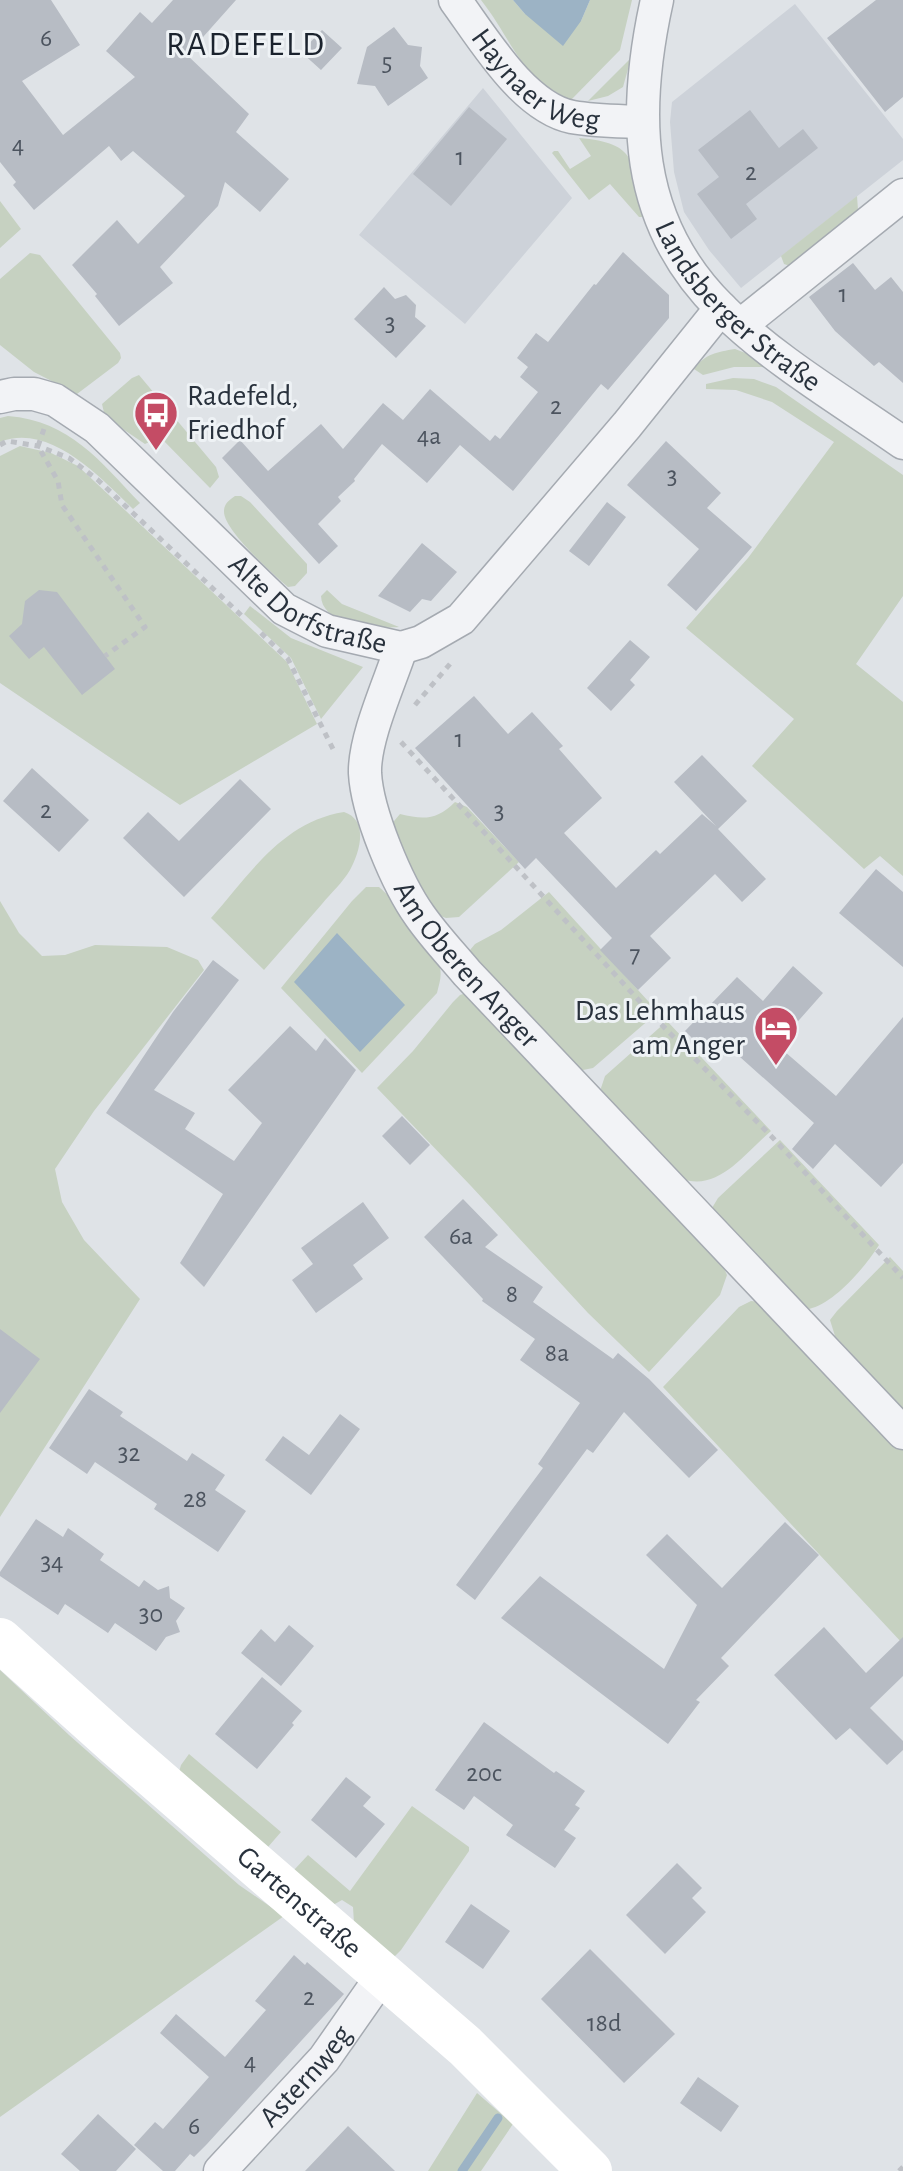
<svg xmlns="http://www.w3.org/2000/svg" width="903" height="2171" viewBox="0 0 903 2171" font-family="'Alegreya Sans',sans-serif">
<rect width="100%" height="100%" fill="#dfe3e7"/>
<path fill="#cdd2d9" d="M795,4L903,139V160L741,288L709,250L684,212L674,172L670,122L672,102Z
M483,88L572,198L465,324L359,235Z"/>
<path fill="#c6d1c1" d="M481,0H513L525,14L581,21L590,0H632L620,50L571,100C517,75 514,42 481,0Z
M631,58L623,87L608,96L588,101Z
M579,138C639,143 631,162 644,213L642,217H639L610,184L589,200L552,153L554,151H558L570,169L591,156Z
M857,196L858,210L850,217L790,266L784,264L781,256Z
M0,201L21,229L0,248Z
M30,253L40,255L120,353L121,358L118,363L77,394L34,372L0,345V279Z
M735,349L756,357L766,367H734L703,375L694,369C705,354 717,352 735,349Z
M139,375L216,467L219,477L210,488L160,437L145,444L105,417L102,404L132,378Z
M733,378L754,379L776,387L903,475V596L856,664L903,702V876L880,856L864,869L752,766L794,719L686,628L748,558L834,442L772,402L736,390L706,389V384Z
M8,416C70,421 100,461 140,503L133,509C101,478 50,422 0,442V418Z
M20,446L51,453L78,466L287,662L317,724L180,805L0,683V456Z
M235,496H241L250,502L307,564V573L295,586L288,587L282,582C269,570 223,529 224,511C224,504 229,500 235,496Z
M327,590L342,604L399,627C376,629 322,626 321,596Z
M250,606L291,638L363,667L321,719L291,658L244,614Z
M455,802L467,807L519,862L459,917L446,918L435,914L389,827L400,814C424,820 437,820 455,802Z
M344,812C369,820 360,852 350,870C343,882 331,893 322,904C303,926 283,948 264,970L211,918C250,874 282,822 344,812Z
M366,887H379C393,898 437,952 440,968C442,977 439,984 437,993L362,1073L281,988L352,901Z
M549,892L658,1012L593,1068L583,1070L577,1068L469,957L470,950L475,944L501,930Z
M0,901L19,933L42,956L65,955L95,945L167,947L198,960L204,970L94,1111L55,1169L62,1202L84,1240L140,1299L0,1517Z
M466,993L719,1257L727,1275L720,1295L649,1372L588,1313L471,1186L377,1088L413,1051L453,1002L460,995Z
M667,1021L771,1131C743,1155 716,1195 678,1177L602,1096L601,1088L605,1076Z
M780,1140L879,1245C865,1267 835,1303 809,1309L718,1219L712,1208L718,1198Z
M890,1257L903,1271V1409L835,1336L830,1320L837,1311Z
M751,1301L760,1302L903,1448V1644L663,1387L739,1307Z
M0,1670L69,1735L239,1885L284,1916L0,2117Z
M189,1754L281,1832L268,1847L179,1772L181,1765Z
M412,1806L469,1847V1851L401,1950L394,1957L354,1923L353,1907L342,1900L333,1905L294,1870L308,1855L350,1891Z
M477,2093L513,2124L481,2171H428Z"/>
<path fill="#9cb3c5" d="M513,0H590L581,21L563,46L525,14Z
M337,933L405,1005L360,1052L294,982Z"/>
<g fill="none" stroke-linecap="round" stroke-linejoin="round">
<path stroke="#9cb3c5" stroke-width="9" d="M462,2171L498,2118"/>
</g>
<path fill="#b7bcc4" d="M0,0H51L80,45L22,81L63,135L135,77L106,51L140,12L152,23L173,0H236L187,55L249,114L236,132L289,179L260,212L225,182L218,206L160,267L173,283L119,326L95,296L97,294L72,265L117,220L138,244L185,196L133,151L121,161L109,146L34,210L13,185L16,182L0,162Z
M876,0H903V97L885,112L827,38Z
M394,27L408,45L422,47L420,66L428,78L388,106L375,86L357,84L367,47Z
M322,30L342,48L321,70L301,52Z
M469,107L507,139L451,206L413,174Z
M750,110L779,148L803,129L818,148L746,204L757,219L731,239L697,194L719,177L698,150Z
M623,252L669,295V318L608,390L601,384L513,491L460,445L427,483L382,444L354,479L355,481L338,497L341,501L318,524L338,546L319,564L222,458L240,440L268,471L321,424L343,449L383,403L403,420L430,389L490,441L495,435L500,439L538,392L520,377L528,367L517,358L536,333L548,342L594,284L596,285Z
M853,263L875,290L891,277L903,292V383L879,362L874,366L835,331L809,297Z
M384,287L395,299L406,295L416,305L415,317L426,326L396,358L354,319Z
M666,441L721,493L707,508L752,547L696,611L667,585L699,549L627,485Z
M607,502L626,517L589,566L569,551Z
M422,543L457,572L431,601L422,599L410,612L378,596Z
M39,590L57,592L115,669L82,695L44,647L29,659L9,636L22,624L25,601Z
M630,640L650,657L630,680L635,685L611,711L587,688Z
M474,696L508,734L532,712L563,746L559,749L602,798L564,833L616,888L656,850L660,854L702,814L716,826L674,782L702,755L747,801L718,829L766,879L742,902L715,874L650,936L671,958L638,990L600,950L612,938L536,858L525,869L415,748Z
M32,768L89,820L59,852L3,801Z
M240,779L271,809L184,897L123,838L148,812L179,841Z
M876,869L903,892V967L839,913Z
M213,960L239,980L154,1090L195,1113L185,1129L234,1161L262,1123L228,1090L290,1026L316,1051L325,1038L356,1070L204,1287L180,1263L223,1194L106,1113L173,1012Z
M793,966L823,993L777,1045L836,1096L903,1017V1163L881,1187L835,1144L813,1169L792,1149L814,1123L721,1040L708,1054L685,1031L737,977L763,1001Z
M402,1116L430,1145L410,1165L382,1136Z
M463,1199L498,1235L485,1247L543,1287L533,1302L613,1359L618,1353L649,1379L718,1450L689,1478L624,1412L593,1453L587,1449L475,1600L456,1585L543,1468L538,1464L580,1403L520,1360L535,1339L482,1301L483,1299L424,1237Z
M363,1202L389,1238L353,1265L363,1279L316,1313L292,1280L313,1264L301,1248Z
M0,1329L40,1359L0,1413Z
M89,1389L123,1412L120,1416L187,1461L192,1453L225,1475L215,1490L246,1511L218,1552L154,1509L157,1504L95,1462L87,1474L49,1448Z
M340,1414L360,1429L311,1495L265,1460L283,1436L309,1455Z
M36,1519L63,1537L68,1528L104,1554L100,1560L139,1587L144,1580L158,1590L169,1586L170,1598L185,1608L176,1621L180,1632L166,1637L156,1651L115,1623L108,1633L65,1604L58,1615L0,1576V1572Z
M785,1522L819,1555L721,1658L729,1666L696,1700L700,1702L668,1744L501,1618L540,1576L664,1669L697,1605L646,1555L667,1534L722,1588Z
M289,1625L314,1646L281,1686L241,1653L261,1629L275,1642Z
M824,1627L866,1673L903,1637V1676L870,1708L903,1741V1750L887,1765L850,1728L836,1740L774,1675Z
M262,1677L302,1711L292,1723L294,1725L257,1769L215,1734Z
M484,1722L554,1773L556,1771L585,1791L575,1805L580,1808L564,1830L576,1838L555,1868L506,1835L513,1825L474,1796L464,1810L435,1790Z
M346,1777L371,1797L363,1806L385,1824L356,1858L311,1820Z
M677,1863L702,1888L692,1898L706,1912L665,1954L626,1915Z
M471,1904L510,1931L483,1969L445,1942Z
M590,1949L675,2034L624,2083L541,1999Z
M294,1955L305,1965L307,1962L344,1994L207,2144L194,2157L190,2154L175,2171H163L134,2145L155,2122L163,2129L209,2077L160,2033L176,2014L225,2057L266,2010L255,2001Z
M698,2077L739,2106L721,2132L680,2103Z
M98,2114L136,2149L116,2171H80L61,2154Z
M348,2126L395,2171H305Z"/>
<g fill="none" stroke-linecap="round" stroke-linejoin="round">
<g stroke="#a5aab1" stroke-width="35">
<g id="street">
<path id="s1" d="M455,0C483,38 523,107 572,117C594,121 619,121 641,122"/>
<path id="s2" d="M657,0C632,113 633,221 721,308C773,360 843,401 903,443"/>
<path d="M741,325L903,195"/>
<path id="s3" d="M0,397L14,394H34L55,400L97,428L284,609L327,631L401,648L421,642L461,619L627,425L721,308"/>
<path id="s4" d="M401,648C390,682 364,738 365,773C367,812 397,884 420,916C434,936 451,954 467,973L903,1433"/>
<path id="s5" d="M220,2171L324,2059L382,1976"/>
</g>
</g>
<path stroke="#bec1c6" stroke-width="5" stroke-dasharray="6 6" stroke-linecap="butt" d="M44,429L38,446L58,481L62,505L145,627L105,656
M0,445L7,441L38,446L69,458L98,480L242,616
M261,633L288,659L335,753
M415,705L450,664
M401,742L656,1019L773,1138L903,1278
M899,2171L903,2167"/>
<use href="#street" stroke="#f2f3f6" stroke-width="32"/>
<path stroke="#fff" stroke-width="44" id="s6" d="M0,1640L116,1744L465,2046L590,2171"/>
</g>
<defs>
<g id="bus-pin" transform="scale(2.3)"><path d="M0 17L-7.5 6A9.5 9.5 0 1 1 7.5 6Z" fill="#c44c65" stroke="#eef2f5"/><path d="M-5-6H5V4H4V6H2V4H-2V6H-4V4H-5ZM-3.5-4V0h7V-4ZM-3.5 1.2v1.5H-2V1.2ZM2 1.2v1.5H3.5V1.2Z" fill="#fff"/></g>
<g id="hotel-pin" transform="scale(2.3)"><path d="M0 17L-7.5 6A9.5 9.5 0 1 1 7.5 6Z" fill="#c44c65" stroke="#eef2f5"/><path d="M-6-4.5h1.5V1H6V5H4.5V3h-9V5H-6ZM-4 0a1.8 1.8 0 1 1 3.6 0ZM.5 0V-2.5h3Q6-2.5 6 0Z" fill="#fff"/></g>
</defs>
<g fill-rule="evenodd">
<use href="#bus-pin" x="156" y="413"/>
<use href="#hotel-pin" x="776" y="1028"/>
</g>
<g text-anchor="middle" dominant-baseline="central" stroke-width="6" stroke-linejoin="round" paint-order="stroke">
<g font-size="26" fill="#4c545f">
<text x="46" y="38">6</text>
<text x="387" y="62">5</text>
<text x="18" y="145">4</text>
<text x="460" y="157">1</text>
<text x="751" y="172">2</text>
<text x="843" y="294">1</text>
<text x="390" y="323">3</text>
<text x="556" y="406">2</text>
<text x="429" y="436">4a</text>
<text x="672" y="476">3</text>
<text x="459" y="739">1</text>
<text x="46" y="810">2</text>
<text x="499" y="811">3</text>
<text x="635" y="954">7</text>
<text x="461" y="1236">6a</text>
<text x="512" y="1294">8</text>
<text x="557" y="1353">8a</text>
<text x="129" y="1453">32</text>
<text x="195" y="1499">28</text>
<text x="52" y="1562">34</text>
<text x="151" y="1614">30</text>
<text x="484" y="1773">20c</text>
<text x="309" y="1997">2</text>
<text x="604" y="2023">18d</text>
<text x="250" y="2062">4</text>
<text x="194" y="2126">6</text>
</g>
<g font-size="30" fill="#29323d" stroke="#eef2f5">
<text stroke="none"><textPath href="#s1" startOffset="118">Haynaer Weg</textPath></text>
<text stroke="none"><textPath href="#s2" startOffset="340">Landsberger Straße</textPath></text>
<text stroke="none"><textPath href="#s3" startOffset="386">Alte Dorfstraße</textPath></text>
<text stroke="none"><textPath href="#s4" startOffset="352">Am Oberen Anger</textPath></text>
<text stroke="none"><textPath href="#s6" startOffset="398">Gartenstraße</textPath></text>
<text stroke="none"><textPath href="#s5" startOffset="128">Asternweg</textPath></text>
</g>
<g font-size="30" fill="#29323d" stroke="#eef2f5" text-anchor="start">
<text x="187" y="396">Radefeld,<tspan x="187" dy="34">Friedhof</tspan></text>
<text x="745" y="1011" text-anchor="end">Das Lehmhaus<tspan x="745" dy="34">am Anger</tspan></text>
</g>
<g font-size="34" letter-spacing="2" fill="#1b232e" stroke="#eef2f5">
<text x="246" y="45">RADEFELD</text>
</g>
</g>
</svg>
